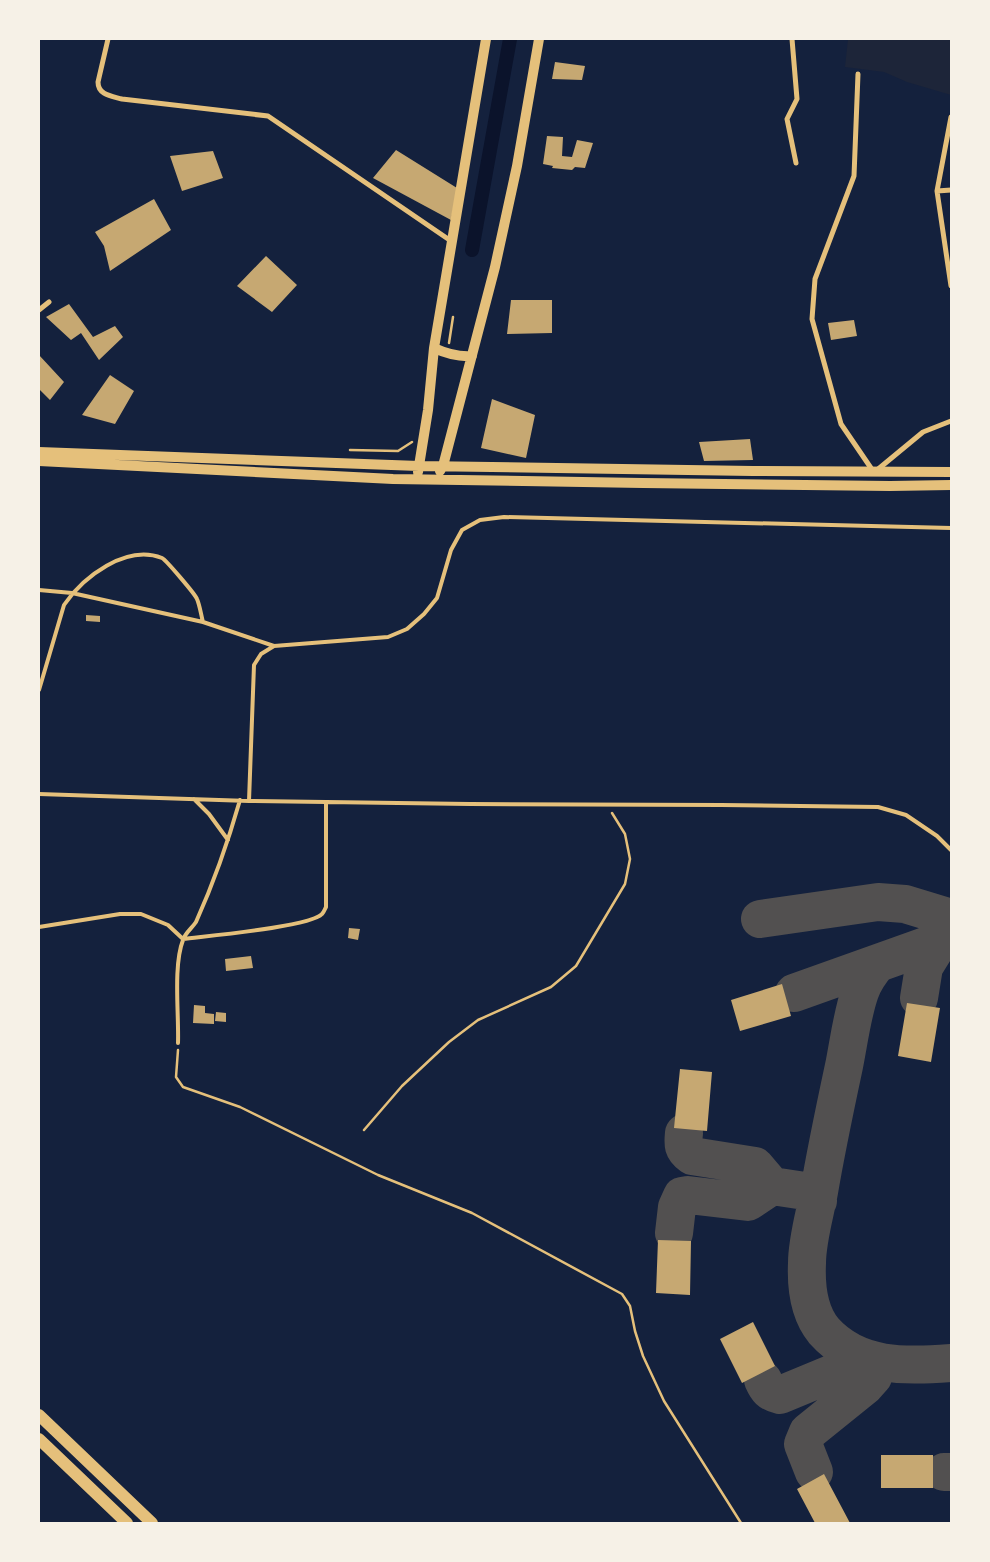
<svg xmlns="http://www.w3.org/2000/svg" width="990" height="1562" viewBox="0 0 990 1562" font-family="'Open Sans',sans-serif">
<rect width="100%" height="100%" fill="#14213d"/>
<path fill="#1d2539" d="M848,39H951V95L907,82L884,72L845,67Z"/>
<g fill="none" stroke-linecap="round" stroke-linejoin="round">
<path stroke="#0b132b" stroke-width="14" d="M472,250L510,39"/>
<path stroke="#525050" stroke-width="38" d="M760,919L878,902L905,904L951,918
M878,963C870,972 864,981 860,992C852,1015 849,1041 844,1066C835,1108 826,1150 819,1192C815,1214 807,1240 807,1263C806,1285 809,1313 824,1331C858,1369 906,1366 951,1363
M794,993L951,937
M919,998L924,967L940,941
M684,1133C683,1144 682,1149 692,1156L755,1166L772,1186
M674,1233L677,1207L682,1196L688,1195L748,1202L772,1186L805,1191L818,1201
M763,1380C767,1389 770,1393 780,1395L867,1359
M814,1472L803,1444L808,1432L865,1386L873,1377L874,1361
M944,1472H951"/>
</g>
<path fill="#c6a872" d="M555,62L585,66L582,80L552,79Z
M547,136L563,137L562,156L572,157L577,140L593,143L585,168L575,167L572,170L552,168L553,166L543,164Z
M396,150L457,188L451,220L373,178Z
M213,151L223,178L182,191L170,156Z
M154,199L171,230L110,271L104,246L95,232Z
M266,256L297,285L272,312L237,286Z
M511,300H552V333L507,334Z
M69,304L93,337L115,326L123,337L99,360L81,333L71,340L46,317Z
M854,320L857,336L831,340L828,323Z
M39,355L64,382L50,400L39,389Z
M110,375L134,391L115,424L82,415Z
M492,399L535,415L526,458L481,448Z
M750,439L753,460L704,461L699,442Z
M86,615L100,616V622L86,621Z
M349,928L360,929L358,940L348,938Z
M251,956L253,968L226,971L225,959Z
M782,984L791,1016L740,1031L731,1000Z
M907,1003L940,1008L931,1062L898,1056Z
M194,1005L205,1006V1013L214,1014V1024L193,1023Z
M216,1012L226,1013V1022L215,1021Z
M680,1069L712,1072L707,1131L674,1128Z
M658,1240L691,1241L690,1295L656,1293Z
M753,1322L775,1366L742,1383L720,1339Z
M881,1455H933V1488H881Z
M824,1474L850,1523H815L797,1489Z"/>
<g fill="none" stroke-linecap="round" stroke-linejoin="round">
<path stroke="#e5c07b" stroke-width="2.5" d="M449,343L453,317
M350,450L398,451L412,442
M178,1050L176,1077L183,1087L240,1107L378,1175L472,1213L622,1294L630,1306L635,1331L643,1356L664,1401L741,1523
M364,1130L402,1086L449,1042L478,1020L551,987L576,966L625,884L630,859L625,834L612,813"/>
<path stroke="#e5c07b" stroke-width="4" d="M39,590L72,593L203,622L274,646
M39,690L64,605C83,577 126,544 162,558C166,560 195,594 197,599C200,606 201,615 203,622
M39,794L249,801L470,804L721,805L878,807L906,815L937,836L951,850
M194,799L209,814L228,840
M249,801L254,665L261,654L274,646L388,637L407,629L424,614L437,598L451,550L462,530L480,520L504,517L951,528
M39,927L120,914H141L168,925L183,939C206,936 310,927 322,914C324,912 325,909 326,907V802
M178,1043C179,1014 173,966 183,940C185,933 192,928 196,922C214,882 228,842 240,800"/>
<path stroke="#e5c07b" stroke-width="5" d="M108,39L98,82C98,95 111,96 122,99L268,116L451,241
M792,39L797,99L787,119L796,163
M858,74L854,176L815,279L812,319L841,424L873,471
M951,117L937,191L951,286
M937,191L951,190
M39,310L49,302
M877,470L923,432L951,421"/>
<path stroke="#e5c07b" stroke-width="10" d="M434,348C447,354 458,357 472,356
M39,452L419,466L753,471L951,472
M39,461L393,479L643,483L890,486L951,485
M440,471L443,466L495,267L517,166L539,39
M418,472L428,410L434,348L486,39"/>
<path stroke="#e5c07b" stroke-width="12" d="M39,1415L152,1523
M39,1439L127,1523"/>
</g>
<rect width="990" height="1562" fill="none" stroke="#f6f1e7" stroke-width="80"/>
</svg>
